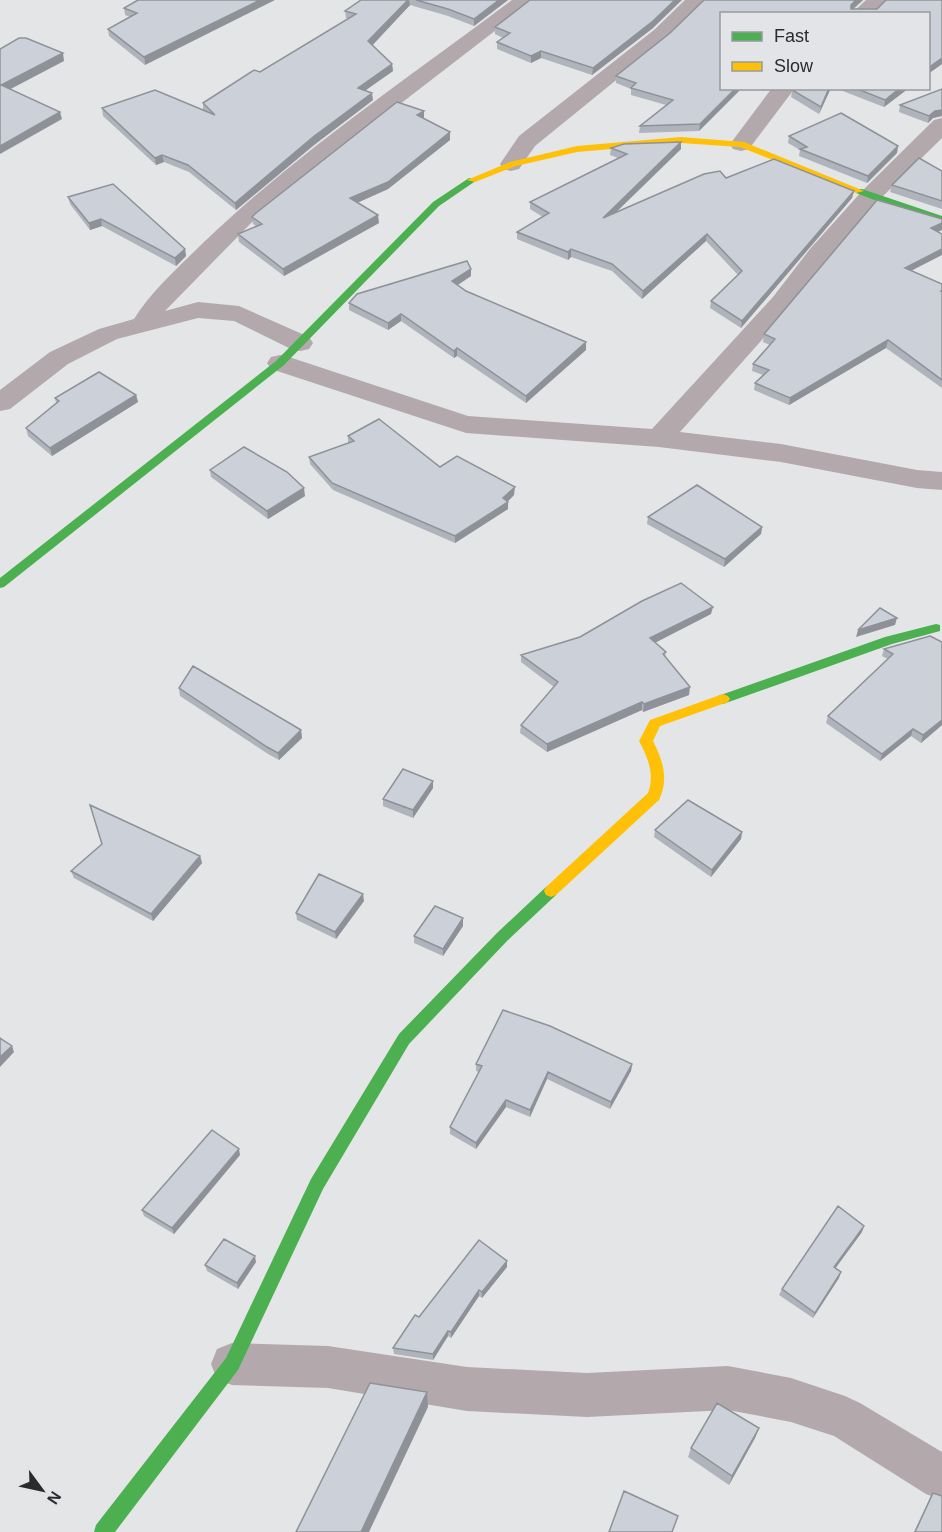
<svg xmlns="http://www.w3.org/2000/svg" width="942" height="1532" viewBox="0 0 942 1532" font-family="Helvetica,sans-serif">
<rect width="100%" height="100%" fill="#e3e5e7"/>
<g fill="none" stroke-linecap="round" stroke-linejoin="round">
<path fill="#b3a9ac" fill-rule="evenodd" d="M512,0H535L321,165L255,219L165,311L198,302L239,306L309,337L313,343L309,349L300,351L291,349L234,321L198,318L117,339L68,364L10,409L0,411V390L50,352L99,329L134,319C153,289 179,267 204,242C298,152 408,78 512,0Z
M685,0H707L668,38L535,146L519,169L511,171L503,169L500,164L519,136L654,30Z
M866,0H888L874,14H851Z
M772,88H795L749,149L741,151L733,149L730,144Z
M942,118V138L879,200L828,259L791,307L680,432L781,444L917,470L942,472V490L917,488L781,462L659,447L466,433L271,369L267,363L271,357L280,355L289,357L468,416L652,429L773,297L810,249L863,190L934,120Z
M232,1343L328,1346L467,1367L587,1373L728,1366L791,1378L845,1396L860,1403L942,1452V1500L926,1494L834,1436L791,1422L728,1410L587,1417L467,1411L328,1388L232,1385L217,1379L211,1364L217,1349Z"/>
<path fill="#4caf50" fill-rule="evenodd" d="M469,178L477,180L439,206L284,365L4,587L0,588V578L276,361L433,202Z
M856,189H862L942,216V222L898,209L856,193Z
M936,624L940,625V631L892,644L723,704L716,699L718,696L885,637Z
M551,885L556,887L558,891L556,895L507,941L409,1044L323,1189L238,1370L115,1532H94L96,1525L226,1358L311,1179L399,1034L497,933L546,887Z"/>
<path fill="#ffc107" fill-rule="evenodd" d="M681,137L744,142L864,191L856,193L740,147L681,143L577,152L516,166L475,182L467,180L510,162L577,146Z
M723,694L728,696L730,699L728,702L660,726L653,741C663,761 669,779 659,800L556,895L551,897L546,895L544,891L546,887L648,793C655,774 648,758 639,741L650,720Z"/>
</g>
<path fill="#afb3bb" d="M138,0L145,65L109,36L108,29L130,17L125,15L124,8Z
M361,0H508L474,26L448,16L410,5L372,45L392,64L393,71L365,90L373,100L314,145L236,210L189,172L164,162L156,165L103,116L102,108L203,110V103L260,72L349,19L346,18L345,11Z
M704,0H863L854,9H877L886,0H942V64L928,74V14H722V88H742L699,131L639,133L640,126L666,105L631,95V89L616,83V76L670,33Z
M495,27L653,28L592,75L541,58L531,63L497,49V42L503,38L495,34Z
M793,88H831L819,114L791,97Z
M835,88H909L884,107Z
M942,89V116L933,118L928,123L899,112L900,105Z
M424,111V119L450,132V140L388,189L357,203L379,223L284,276L239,242L238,234L256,226L253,224L252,217Z
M789,136L898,146L897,153L867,183L799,156L800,150L788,143Z
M681,142V149L616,212L726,178L854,191L852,198L741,328L710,308L711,301L738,275L706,241L642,299L612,271L571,257L568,260L517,239V232L543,217L530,209V202L618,158L610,155L611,148Z
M942,171V209L890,192L892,185Z
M68,197L185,249L186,256L176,266L102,226L90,230L70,204Z
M942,219V230L938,232L912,271L942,284V388L886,348L789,405L754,390L755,383L763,375L752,371L753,364L770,345L763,342L764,334Z
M471,276L457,285L466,291L586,350L526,403L457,356L454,358L401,321L388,330L349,310V303Z
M136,395L138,402L52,456L28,436L26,428L56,403L55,398Z
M348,436L440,467L514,495L507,502L508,509L455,543L333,490L310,464L309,457L348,443Z
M210,470L305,496L268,519L211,477Z
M648,517L762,527L761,534L724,567L647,524Z
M711,614L655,642L666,652L665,657L689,695L643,712L642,710L547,752L520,733L521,725L554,687L521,662V655Z
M930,636L942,725L921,743L911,736L880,761L826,723L828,716L888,659L882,656L884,649Z
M179,688L301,730L302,738L279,760L268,754L180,696Z
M433,781V788L413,818L383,806V799Z
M655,830L742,832L741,839L711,877L654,837Z
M200,856L202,863L153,921L74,878L71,871Z
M364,901L336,939L297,920L296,913Z
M463,918V926L443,956L414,943V936Z
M476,1064H632L631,1071L610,1109L547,1079L530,1117L506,1107L476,1149L450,1134V1127L479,1072L476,1071Z
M240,1155L174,1234L144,1216L142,1210Z
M862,1232L835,1268L839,1278L813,1318L779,1295L782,1289Z
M256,1262L238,1289L207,1271L205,1265Z
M507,1267L482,1298L479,1296L451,1338L448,1336L433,1360L394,1354L393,1348L419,1317Z
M759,1428L755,1438L729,1485L688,1457L691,1448Z
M933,1493L942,1532H914L930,1498Z"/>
<path fill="#8e9298" d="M260,0H275L145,65L144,57Z
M408,0H409L410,5L369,49L368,41Z
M499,0H508L474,26V19Z
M675,0H682L653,28L592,75L593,68Z
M856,0H863L849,12L851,5Z
M541,51V58L531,63V56Z
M63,53L64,61L3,93L1,85Z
M942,58V64L928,74V68Z
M392,64L393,71L359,95L358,88Z
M736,88H742L699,131L700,124Z
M829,88H831L819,114L821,107Z
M900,88H909L884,107L885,100Z
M372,93L373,100L314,145L236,210L235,203L313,137Z
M942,110V116L933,118L928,123L929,116L935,111Z
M424,111V118L417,122V115Z
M60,112L62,119L0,154V146Z
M450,132V140L388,189L350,206V198Z
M681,142V149L603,225V218Z
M898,146L897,153L867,183L868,176Z
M162,155L164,162L156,165L155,158Z
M854,191L852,198L741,328L742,321Z
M378,215L379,223L284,276L283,269Z
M101,219L102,226L90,230L89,223Z
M942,223V230L929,235L931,228Z
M707,234L706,241L642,299L643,291Z
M185,249L186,256L176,266L175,258Z
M571,249V257L568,260V252Z
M942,249V255L903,275L905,268Z
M471,269V276L452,289V281Z
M401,314V321L388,330V323Z
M888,340L886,348L789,405L790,398Z
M586,342V350L526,403V396Z
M457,348V356L454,358V351Z
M136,395L138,402L52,456L50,448Z
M515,487L514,495L505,504L508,502V509L455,543V536L503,498Z
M304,488L305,496L268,519L267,511Z
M762,527L761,534L724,567L725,559Z
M713,607L711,614L649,646L650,638Z
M897,618L895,625L856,637L858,630Z
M690,687L689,695L643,712L644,704Z
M642,702V710L547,752V744Z
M942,720V725L921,743L923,735Z
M913,729L911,736L880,761L882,754Z
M301,730L302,738L279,760L278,753Z
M433,781V788L413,818V810Z
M742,832L741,839L711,877L712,870Z
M200,856L202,863L153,921L151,914Z
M363,894L364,901L336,939L335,932Z
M463,918V926L443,956V949Z
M12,1046L14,1052L0,1067V1057Z
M632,1064L631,1071L610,1109L611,1102Z
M548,1072L547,1079L530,1117V1110Z
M506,1100V1107L476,1149V1143Z
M239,1149L240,1155L174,1234L172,1228Z
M864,1226L862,1232L832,1273L834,1267Z
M255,1256L256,1262L238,1289L237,1283Z
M507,1261V1267L482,1298V1292Z
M841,1272L839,1278L813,1318L815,1313Z
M479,1290V1296L451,1338V1332Z
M448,1331V1336L433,1360V1354Z
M427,1392L428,1407L369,1532H361Z
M759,1428L755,1438L729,1485L732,1476Z"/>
<path fill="#cbd0d9" stroke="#8e9298" stroke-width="1.5" d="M138,0H260L144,57L108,29L137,13L124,8Z
M361,0H408L368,41L392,64L358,88L372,93L313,137L235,203L188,165L162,155L155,158L102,108L155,90L215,115L203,103L254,70L260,72L356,14L345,11Z
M416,0H499L474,19L448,9Z
M530,0H675L653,21L593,68L541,51L531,56L497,42L510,33L495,27Z
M704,0H856L851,5V9H877L886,0H942V58L928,68V14H722V88H736L700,124L640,126L673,100L631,88L636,83L616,76L670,33Z
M19,38H26L63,53L1,85L60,112L0,146V49Z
M793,88H829L821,107L792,90Z
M855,88H900L885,100Z
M942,89V110L935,111L929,116L900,105Z
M397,102L424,111L417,115L450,132L388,182L350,198L378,215L283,269L238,234L262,224L252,217L256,213Z
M841,113L898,146L868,176L800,149L807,147L789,136Z
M681,142L603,218L704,174L720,171L726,178L774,159L854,191L742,321L711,301L742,271L707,234L643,291L612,264L571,249L568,252L517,232L549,213L530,202L627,154L611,148L624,144Z
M919,158L942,171V201L892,185Z
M113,184L185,249L175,258L101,219L89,223L68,197Z
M877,200L942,219V223L931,228L942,234V249L905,268L942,284V290L941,291H942V380L888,340L790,398L755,383L769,370L753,364L775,339L764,334Z
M467,261L471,269L452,281L466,291L586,342L526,396L457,348L454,351L401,314L388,323L349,303L357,294Z
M99,372L136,395L50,448L26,428L59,401L55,398Z
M379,419L440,467L457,456L515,487L503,498L508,502L455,536L332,483L309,457L354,441L348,436Z
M244,447L287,472L304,488L267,511L210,470Z
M697,485L762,527L725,559L648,517Z
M681,583L713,607L650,638L666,652L663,654L690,687L644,704L642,702L547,744L521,725L558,682L521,655L580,637L642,601Z
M880,608L897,618L858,630Z
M930,636L942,642V720L923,735L913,729L882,754L828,716L893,654L884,649Z
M193,666L301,730L278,753L267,747L179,688Z
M403,769L433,781L413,810L383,799Z
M688,800L742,832L712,870L655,830Z
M90,805L200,856L151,914L71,871L102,844Z
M319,874L363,894L335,932L296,913Z
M435,906L463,918L443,949L414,936Z
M503,1010L550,1026L632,1064L611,1102L548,1072L530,1110L506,1100L476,1143L450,1127L482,1066L476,1064Z
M0,1038L12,1046L0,1057Z
M212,1130L239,1149L172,1228L142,1210Z
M838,1206L864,1226L834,1267L841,1272L815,1313L782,1289Z
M224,1239L255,1256L237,1283L205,1265Z
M479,1240L507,1261L482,1292L479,1290L451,1332L448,1331L433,1354L393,1348L415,1315L419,1317Z
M370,1383L427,1392L361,1532H296Z
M717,1403L759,1428L732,1476L691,1448Z
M624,1491L678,1516L672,1532H609Z
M933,1493L942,1496V1532H915Z"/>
<rect x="720" y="12" width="210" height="78" fill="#e2e4e8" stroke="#989a9d" stroke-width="1.5"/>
<rect x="732" y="32" width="30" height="9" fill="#4caf50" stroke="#989a9d" stroke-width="1.5"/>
<text x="774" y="42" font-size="18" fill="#2a2b2c">Fast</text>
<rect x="732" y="62" width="30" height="9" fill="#ffc107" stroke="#989a9d" stroke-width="1.5"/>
<text x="774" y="72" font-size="18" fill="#2a2b2c">Slow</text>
<g transform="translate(42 1490) rotate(123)" stroke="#e2e4e8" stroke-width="4.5" paint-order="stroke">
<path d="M0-4.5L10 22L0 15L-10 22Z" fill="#2a2b2c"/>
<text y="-9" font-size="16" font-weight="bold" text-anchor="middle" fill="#2a2b2c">N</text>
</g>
</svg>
